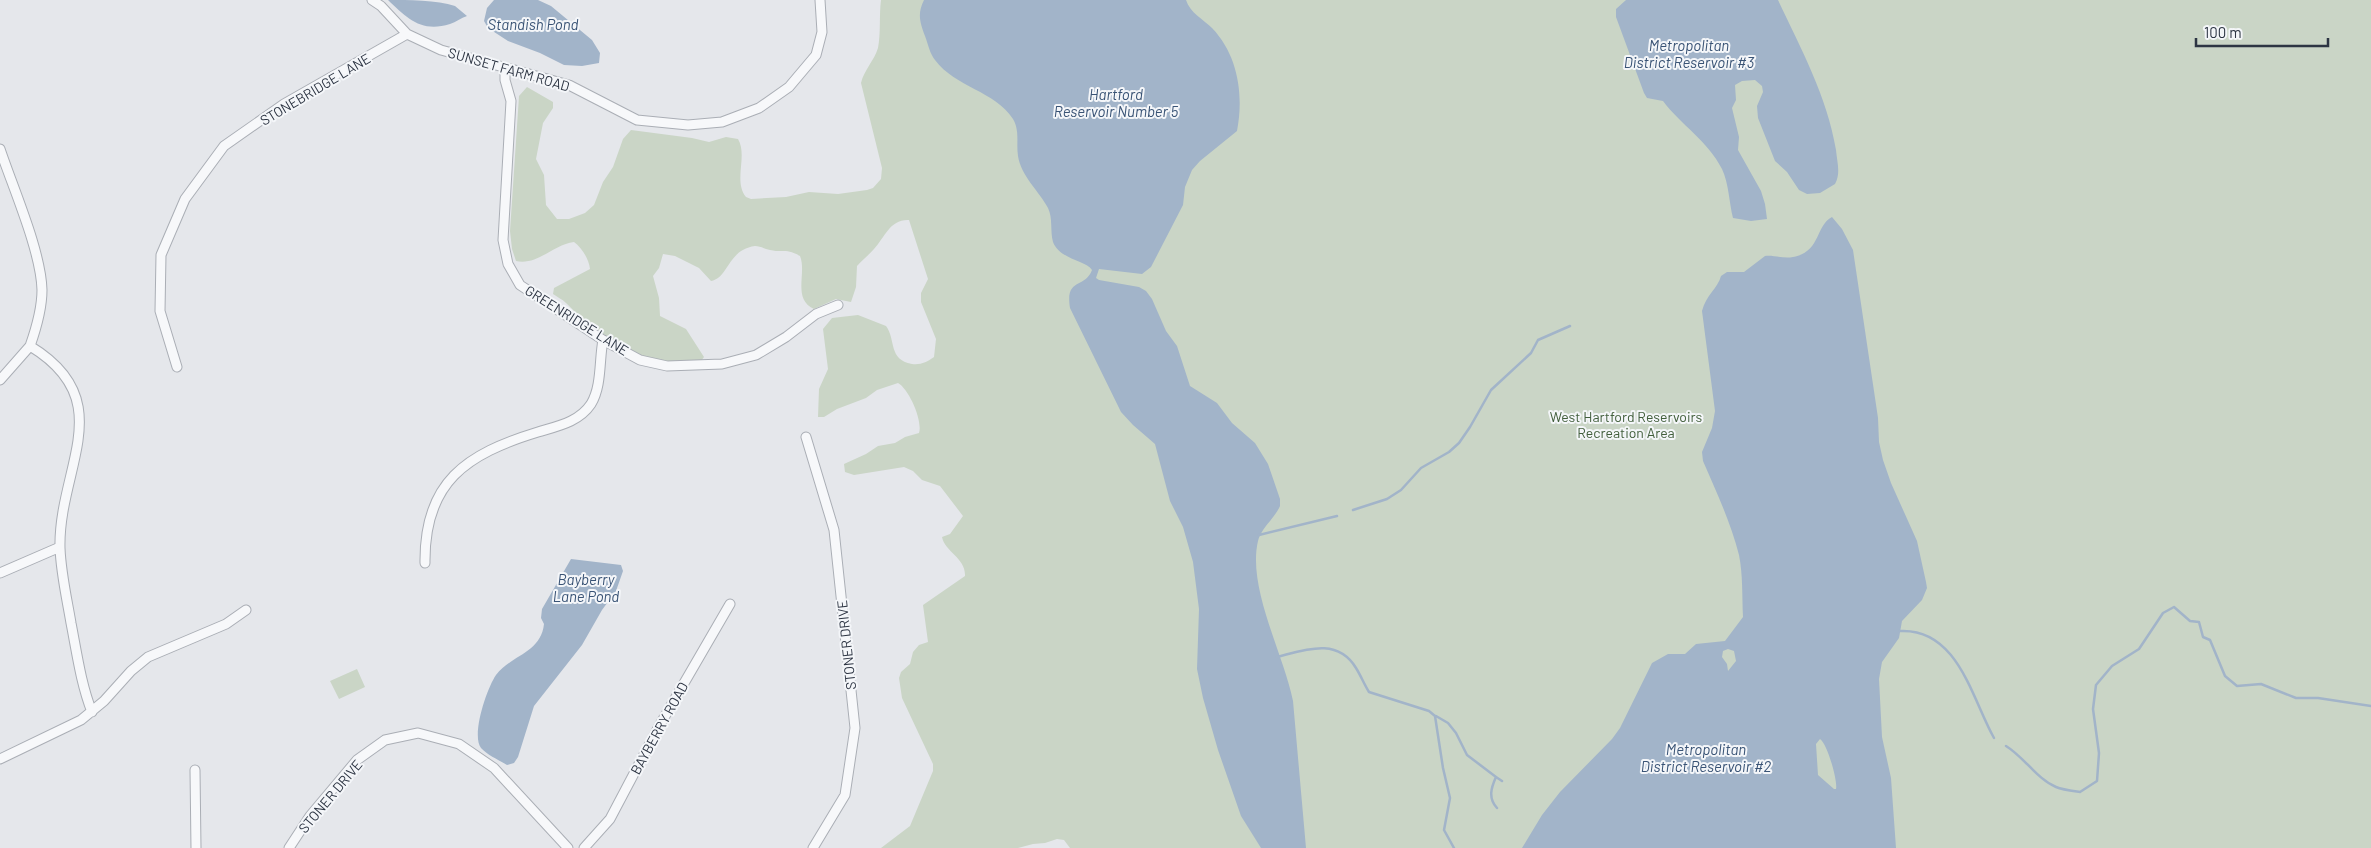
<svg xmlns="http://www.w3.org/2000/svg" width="2371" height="848" viewBox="0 0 2371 848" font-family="Barlow,sans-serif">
<rect width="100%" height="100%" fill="#e5e7eb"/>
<path fill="#cad5c6" d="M881,0H2371V848H1070L1064,840L1057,839L1045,843L1033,844L1018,848H881L910,826L933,771V764L902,698L899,678L901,672L910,664L913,652L919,645L928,642L923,605L965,576C966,558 945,552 942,537L950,534L963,516L940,486L922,480L913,471L904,467L854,475L845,472L844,464L866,454L878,446L895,443L905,437L919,433C923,421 909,389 898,383L877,390L866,398L837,409L824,417H818L819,389L828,369L823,329L832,318L858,315L886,326C896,339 888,360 912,364C921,365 927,362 934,357L936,339L921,302V293L928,279L909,220C890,219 885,237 874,249C869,255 862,260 857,266L856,287L851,302L836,299L814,309C792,299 807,273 800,256C785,248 783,253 770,250C765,249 760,246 755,246C727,250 729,278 711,281L699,268L675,256L663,254L659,268L653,276L659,298L660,316L686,329L704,357L701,361C686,361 670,363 655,360C628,354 585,323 566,303C562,299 557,297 553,294L554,288L590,269C589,259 582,248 574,242C554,244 537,266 516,261L512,249L510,231L519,96L527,87L553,102V108L543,123L536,159L544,175L546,205L557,219H569L585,213L594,205L603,182L613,167L623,139L631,130L692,138L709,142L726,137L738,139C748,156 733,181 746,197L751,199L786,197L809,192L838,194L867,190L873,188L881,179L882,168L861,83C864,70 874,61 878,48C881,33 879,15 881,0Z
M357,669L365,687L339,699L330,681Z"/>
<path fill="#a2b4c9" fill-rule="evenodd" d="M388,0C408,0 437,0 455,6C459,9 463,13 467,16C461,18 456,22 450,24C421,33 407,18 388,0Z
M494,0H538L551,6L592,40L600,53L599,63L582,66L564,65L540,53L508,41L488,28L484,21L487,8Z
M924,0H1186C1190,13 1203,19 1212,28C1238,55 1244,95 1237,131L1200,161L1192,170L1185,187L1183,205L1151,267L1142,274L1099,269L1096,278L1099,280L1139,287L1146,291L1152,299L1166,331L1177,346L1190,386L1217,403L1232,423L1255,443L1268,464L1280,499V506C1275,518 1261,528 1258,541C1247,588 1284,655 1293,701L1306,848H1261L1241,816L1218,750L1203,698L1197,669L1199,609L1193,562L1183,527L1170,501L1155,444L1133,425L1121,412L1070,308C1065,277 1085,289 1092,270C1086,260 1060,260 1053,242C1050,231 1053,218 1048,208C1039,191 1021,176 1018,156C1016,143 1020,131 1013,119C995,91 955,87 935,60C930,54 928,44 925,36C920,22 917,14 924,0Z
M1626,0H1778C1801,49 1827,96 1836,150C1837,162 1841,173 1835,184L1820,193L1807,194L1799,190L1787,172L1775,161L1758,118L1757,106L1763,92L1762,86L1755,80L1742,81L1735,85L1736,100L1732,108L1739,137L1738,150L1761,191L1765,204L1767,219L1751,221L1733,218C1729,202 1729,184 1722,169C1708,141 1681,125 1663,101L1647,98L1644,93L1616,17V9Z
M1832,217L1842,229L1853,250L1878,418L1879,442L1883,460L1891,483L1917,541L1926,582L1927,588L1922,600L1902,621L1899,638L1882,662L1879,679L1882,737L1891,778L1896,848H1522L1542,815L1560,792L1612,739L1620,728L1652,663L1668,654H1685L1696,644L1725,641L1743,617C1742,596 1743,575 1739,555C1731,523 1716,491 1703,461L1702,452L1712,428L1715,411L1702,311C1706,295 1718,288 1721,276L1727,272H1744L1765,256C1774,255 1784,259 1793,257C1821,252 1815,226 1832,217ZM1728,649L1734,651L1736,661L1728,671L1727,664L1722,657L1723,651ZM1820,739C1827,743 1838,781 1836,789H1834L1818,775L1816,744Z
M571,559L621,565L623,571L616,591L602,610L582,645L534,706L518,757L514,763L507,765C499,760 487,755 481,748C471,735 487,688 496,675C511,655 541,653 544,624L541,618L542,609Z"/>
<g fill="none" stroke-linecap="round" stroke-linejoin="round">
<path stroke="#a2b4c9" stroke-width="2.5" d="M1353,510L1387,499L1401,490L1421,468L1449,452L1459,443L1470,427L1491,390L1531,353L1538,340L1570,326
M1259,535L1337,516
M1900,631C1958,628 1972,699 1994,738
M1277,657C1305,650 1337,637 1356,668C1361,676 1364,684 1369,692L1429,711L1435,716L1443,768L1450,798L1444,830L1454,848
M1436,716L1448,723L1456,733L1467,755L1496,777C1491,788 1488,798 1497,808
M2006,746C2024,757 2037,779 2056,787C2063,790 2073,791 2080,792L2097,781L2099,753L2093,709L2096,685L2112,666L2139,649L2163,613L2174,607L2190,621L2199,622L2203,637L2210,640L2225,676L2237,686L2261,684L2296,698H2318L2371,706
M1496,777L1502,781"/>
<g stroke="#aaaeb5" stroke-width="11">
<path id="minor" d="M372,0L381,6L407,34L441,50L569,85L637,120L688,125L722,122L759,108L789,87L816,55L822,32L820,0
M505,68V80L511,101L503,240L508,264L520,285L603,340L640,360L667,366L722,364L756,355L786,337L816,314L838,305
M0,149C13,188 41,251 42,290C42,309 36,329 30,346C121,401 58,468 60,548C61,574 67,599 71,623C77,654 81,684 92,712
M177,367L160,311L161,255L185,199L224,146L284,104L407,34
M0,380L30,346
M806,437L834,530L855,728L845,795L813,848
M425,563C424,482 466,454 538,432C558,426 579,422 591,404C602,386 599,360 603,340
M0,573L60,547
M0,759L81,720L104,701L131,671L148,657L226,624L246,610
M195,770L196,848
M289,848L310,816L357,760L385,740L418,733L459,744L494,768L568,848
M584,848L610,819L658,728L730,604"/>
</g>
<use href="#minor" stroke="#f7f8fa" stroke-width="9"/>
</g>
<g text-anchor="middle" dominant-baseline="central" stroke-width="4" stroke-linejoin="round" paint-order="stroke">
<g font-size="14" fill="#2d3543" stroke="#f4f6f9">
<text transform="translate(509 69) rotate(16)">SUNSET FARM ROAD</text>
<text transform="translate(315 89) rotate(-31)">STONEBRIDGE LANE</text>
<text transform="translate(577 320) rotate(32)">GREENRIDGE LANE</text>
<text transform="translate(846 645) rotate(-96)">STONER DRIVE</text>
<text transform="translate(659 728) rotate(-61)">BAYBERRY ROAD</text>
<text transform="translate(330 796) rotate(-50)">STONER DRIVE</text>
</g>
<g font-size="14" fill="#415e3b" stroke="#f4f6f9">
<text x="1626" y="416">West Hartford Reservoirs<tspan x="1626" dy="16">Recreation Area</tspan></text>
</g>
<g font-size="15" font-style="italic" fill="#395375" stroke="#f4f6f9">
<text x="533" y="24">Standish Pond</text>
<text x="1689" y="45">Metropolitan<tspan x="1689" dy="17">District Reservoir #3</tspan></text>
<text x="1116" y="94">Hartford<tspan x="1116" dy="17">Reservoir Number 5</tspan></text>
<text x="586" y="579">Bayberry<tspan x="586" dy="17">Lane Pond</tspan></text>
<text x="1706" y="749">Metropolitan<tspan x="1706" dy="17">District Reservoir #2</tspan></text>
</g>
</g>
<path d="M2196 38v8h132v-8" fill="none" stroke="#2d3543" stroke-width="2.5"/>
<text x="2204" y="38" font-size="15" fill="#2d3543" stroke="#f4f6f9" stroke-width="4" paint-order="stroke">100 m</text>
</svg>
